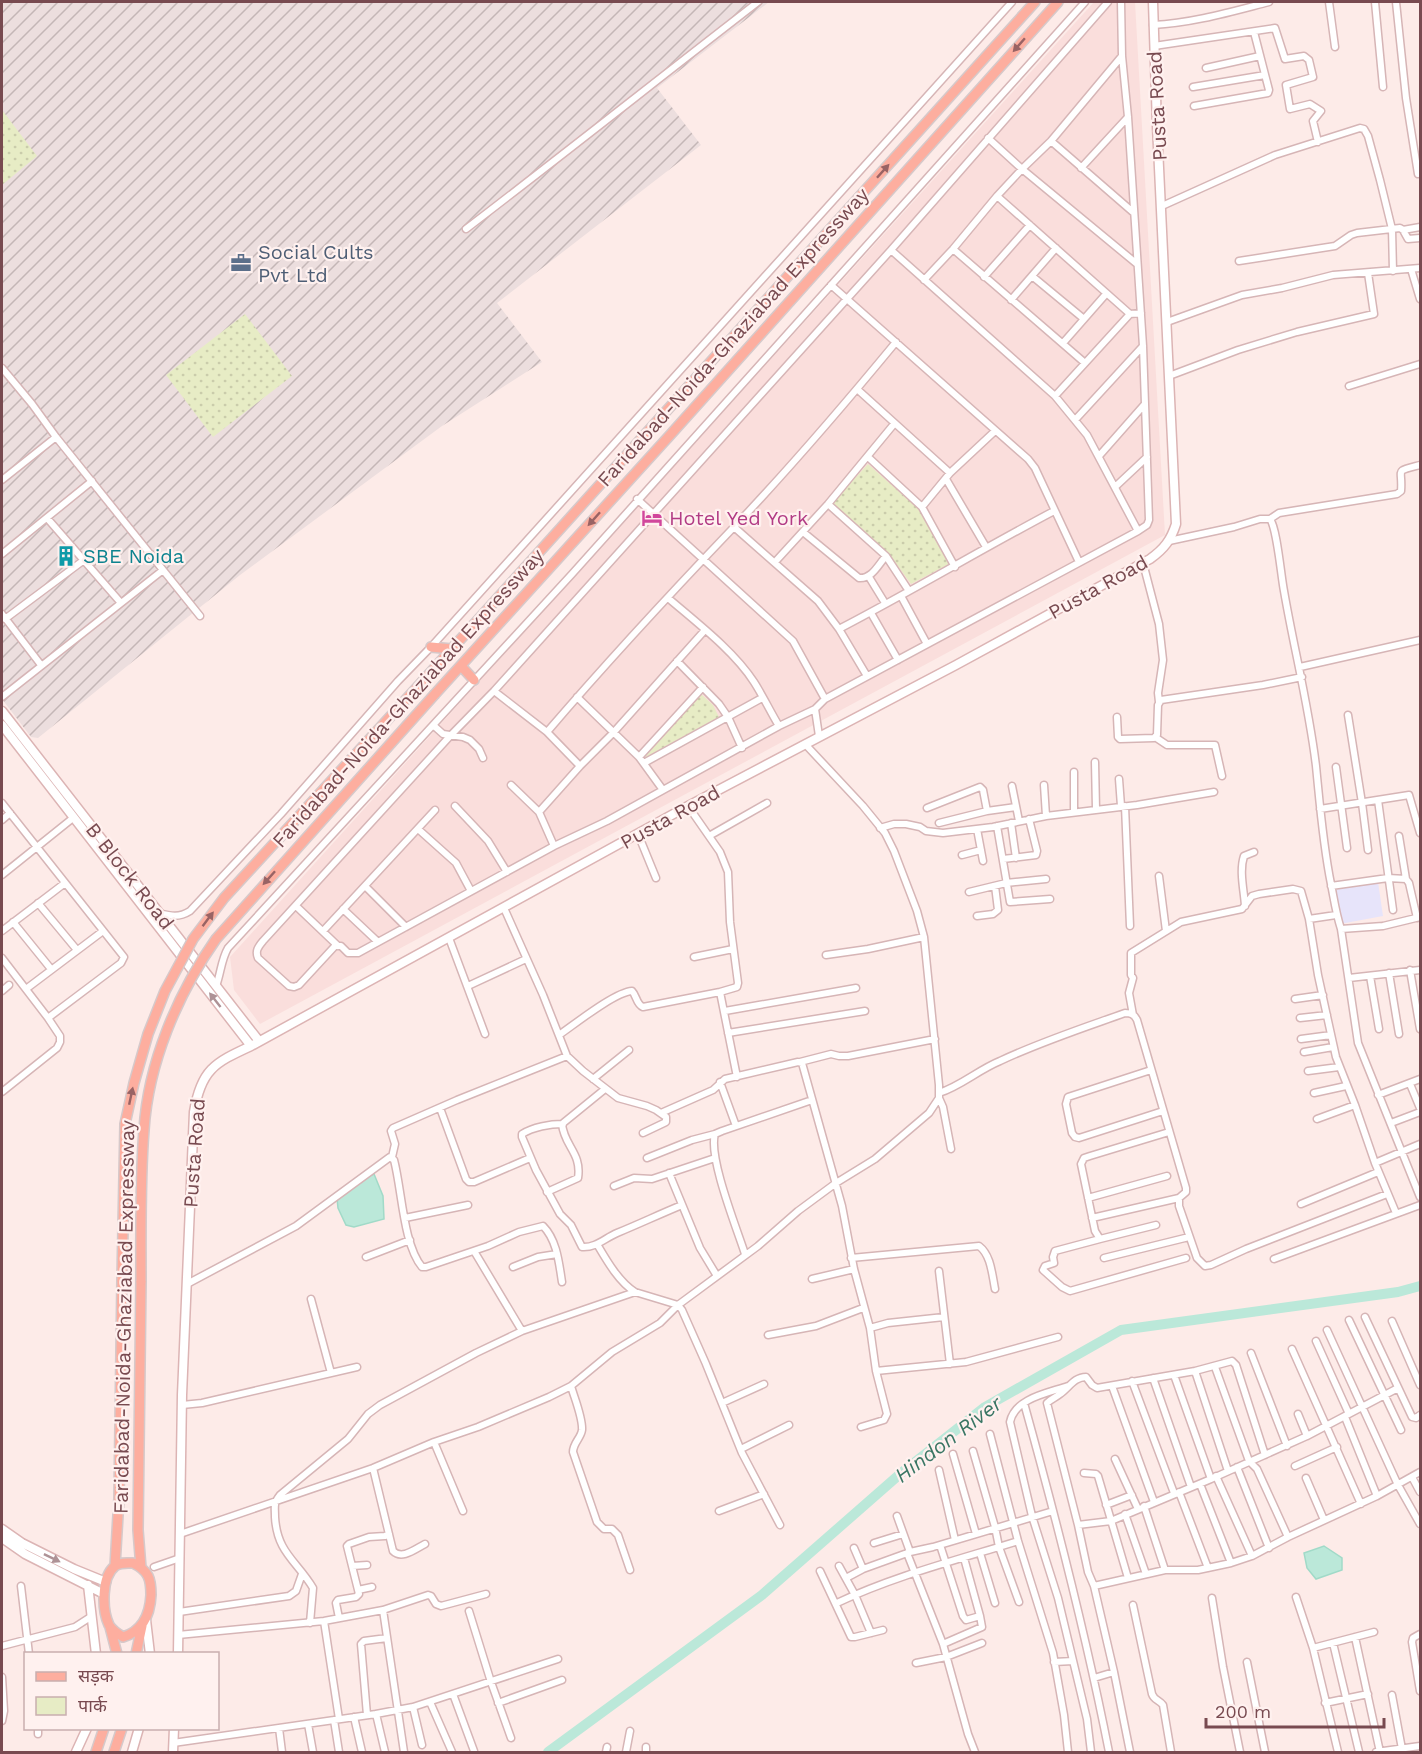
<svg xmlns="http://www.w3.org/2000/svg" width="1422" height="1754" viewBox="0 0 1422 1754" font-family="'Work Sans','Noto Sans Devanagari',sans-serif">
<defs>
<pattern id="industrial-furrows" width="10" height="10" patternUnits="userSpaceOnUse" patternTransform="scale(1.5)"><rect width="10" height="10" fill="#ecdede"/><path d="M-1 1l2-2M0 10L10 0M9 11l2-2" fill="none" stroke="#c4b6b6"/></pattern>
<pattern id="green-dots" width="8" height="8" patternUnits="userSpaceOnUse" patternTransform="scale(1.5)"><rect width="8" height="8" fill="#e7ecc5"/><path d="M2 2h.1M6 6h.1" fill="none" stroke="#caccab" stroke-width="1.8" stroke-linecap="round"/></pattern>
</defs>
<rect width="100%" height="100%" fill="#fdebe8"/>
<path fill="#fadedc" d="M1094,2H1135L1165,535L260,1024L234,990L230,957Z"/>
<path fill="url(#industrial-furrows)" d="M2,2H769L657,88L701,145L497,303L542,362L442,426L240,575L38,738L31,737L2,699Z"/>
<path fill="#e7e4fa" d="M1378,882L1383,916L1340,924L1334,890Z"/>
<path fill="url(#green-dots)" d="M2,110L37,156L2,185Z
M245,314L292,376L213,437L166,375Z
M868,464L921,511L949,564L911,584L889,554L832,503Z
M701,694L713,705L719,717L644,758Z"/>
<path fill="#bbe8d9" stroke="#a1dac8" stroke-width="1.5" d="M374,1174L383,1196L384,1219L354,1227L346,1225L338,1208L337,1198L369,1176Z
M1324,1546L1342,1558V1570L1316,1579L1307,1568L1304,1553Z"/>
<g fill="none" stroke-linecap="round" stroke-linejoin="round">
<path stroke="#bbe8d9" stroke-width="10" d="M548,1752L762,1595L900,1474L985,1407L1121,1330L1398,1292L1420,1286"/>
<g stroke="#d6b5b6" stroke-width="9">
<path id="street" d="M1329,2L1335,47
M1375,2L1383,87
M1396,2L1406,98L1418,174
M1153,25C1193,23 1230,12 1269,2
M1154,46L1275,28L1285,59L1304,56L1309,60L1313,77L1286,85L1290,109L1310,104L1321,111L1313,121L1318,142
M1206,68L1260,56
M1193,87L1265,75
M1194,106L1268,93L1269,90L1254,32
M988,138L1022,169L1137,264
M1051,141L1134,213
M1081,168L1128,117
M997,196L1022,169L1051,141L1122,56
M1162,206L1275,155L1360,128L1364,129L1368,136L1380,180L1392,229L1393,271
M466,229C564,154 661,77 758,2
M1403,230L1420,227
M953,249L1085,363
M891,250L1055,396L1087,435L1138,531
M1239,261L1335,246L1351,235L1357,233L1400,228L1403,230L1408,239L1420,238
M1411,269L1420,299
M1032,276L1084,319
M984,277L1030,225
M924,280L953,249L997,196L1130,314
M831,285L1028,459L1035,468L1079,562
M1011,300L1056,248
M1167,322L1242,295L1282,288L1333,275L1420,268
M1063,343L1106,294
M2,368L32,404L56,437L200,616
M1169,376L1238,350L1297,332L1374,314L1368,273
M1349,386L1420,364
M857,389L950,473
M1055,396L1130,314L1141,313
M1075,420L1143,346
M1099,456L1144,405
M868,457L922,507L955,567
M946,479L986,547
M2,480L56,437
M1115,487L1147,457
M637,499L793,641L825,699
M828,504L886,556L909,591
M922,507L950,473L995,431
M47,518L121,603
M1270,519L1279,513L1397,494L1401,491C1403,468 1393,472 1420,465
M734,527L818,601L839,629L867,676
M803,532L859,578C872,579 878,565 886,556
M1169,541L1234,527L1260,519H1270C1277,528 1281,576 1284,591C1294,649 1309,707 1316,766C1320,806 1323,845 1331,884C1334,899 1336,914 1341,929L1358,1043L1420,1197
M2,554L92,481
M775,562L828,504L894,424
M1143,563L1159,624L1163,660L1158,693L1159,702
M869,577L885,603
M901,596L927,644
M668,598C696,622 734,651 754,682C763,696 770,711 779,726
M871,613L898,660
M2,614L41,665
M5,619L84,560
M839,629C912,591 982,549 1054,511
M677,661L719,704L728,717L742,748
M1300,667L1420,640
M494,691L547,732L580,766
M2,697L163,570
M577,697L639,757L663,790
M815,709L779,726L607,821L554,846L358,953H348L341,946H335L299,985L294,987L289,986L258,958C255,951 258,947 263,941L451,735L494,691L891,250L1108,2
M1348,715L1362,803L1368,850
M1117,717L1118,737L1120,739L1154,738L1157,735L1158,705L1161,700L1263,685L1302,677
M433,725L443,734L463,737L470,740L479,749L483,758
M547,732C607,662 670,594 734,527C790,468 844,405 896,342
M819,736L815,709L825,699L1138,531L1147,525L1149,520L1143,346L1128,117L1122,56L1121,2
M1155,737L1167,745H1215L1222,776
M639,757L703,687
M1095,762L1096,809
M644,763L762,698
M1336,767L1347,848
M1074,772V812
M1119,779L1121,806
M511,785L539,812L554,846
M1044,785L1046,816
M1012,786L1019,821
M1378,800L1393,910
M2,803L124,957L121,963L48,1018
M455,806L488,841L507,872
M1125,806L1130,926
M927,808L980,787L983,790L987,811
M1320,809L1409,795L1420,833
M539,812L580,766L613,733L705,630
M2,820L10,813
M939,823L987,811L1016,807
M1011,823L1016,858
M997,826L1010,902L1050,899
M880,828L894,824H906L920,827L926,831L943,833L993,827L1046,816L1137,805L1214,792
M418,829L456,863L471,891
M977,829L983,861
M638,834L656,878
M709,836L767,803
M1399,836L1406,879
M962,855L981,850
M1003,859L1036,855L1037,851L1029,819
M2,875L73,818
M1159,876L1166,931
M365,886L406,927
M1331,886L1388,878L1406,879L1409,883L1417,918
M969,892L1006,883L1046,879
M38,903L77,950
M296,906L338,946
M1245,906C1244,890 1239,871 1244,856L1254,852
M504,908L543,995L567,1056L583,1071L618,1098L647,1106L656,1110L666,1117V1122L664,1123L643,1133
M343,909L378,942
M159,913C171,916 179,918 190,911L281,814L398,681L431,647L1012,2
M977,916L993,914L998,910L995,886
M1309,919L1336,915
M13,922L51,969
M1341,929L1383,926L1420,917
M2,931L65,883
M323,931L435,810
M449,938L485,1034
M826,955L868,949L924,937
M694,957L733,949
M2,958L48,1018L60,1036V1042L57,1048L2,1092
M1410,970L1420,1029
M1389,973L1399,1034
M1370,976L1379,1029
M1349,978L1420,970
M216,986C221,973 221,960 228,948L572,574L1085,2
M468,986L526,959
M26,989L103,931
M2,991L9,985
M720,992L737,1077
M1295,999L1323,995
M725,1011L856,988
M1133,1015L1129,993L1133,978L1131,975V953L1181,922L1242,909L1252,896L1259,894L1293,889L1301,891L1309,919L1318,975L1336,1057L1355,1105L1375,1163L1396,1213
M1300,1018L1327,1015
M728,1033L865,1011
M559,1035C575,1024 615,992 632,991C637,996 636,1004 643,1007L720,992L737,987L738,983L730,922L728,872L720,852L688,806
M1301,1039L1331,1035
M1304,1052L1333,1047
M800,1062L831,1054L839,1056H848L935,1039
M1151,1070L1068,1097L1066,1104L1072,1133L1075,1137L1079,1138L1163,1111
M1308,1071L1339,1067
M593,1079L629,1050
M720,1082L736,1126
M1410,1084L1420,1108
M939,1093C961,1086 978,1070 1000,1061C1040,1042 1083,1028 1125,1013C1131,1013 1134,1014 1137,1020L1186,1188V1192L1179,1198V1206L1197,1258L1205,1266L1211,1265L1246,1249L1387,1194
M1314,1093L1346,1086
M1378,1095L1420,1079
M939,1098L943,1107L951,1149
M440,1108L466,1179L469,1182H474L530,1158
M661,1113L713,1090L725,1079L798,1062L802,1063L842,1206L854,1269L870,1328L876,1371L887,1414L884,1420L861,1427
M1317,1119L1355,1105
M1391,1123L1420,1112
M563,1124C550,1124 533,1127 522,1134V1137L536,1170L560,1214L571,1225L582,1247C596,1248 605,1238 617,1233C639,1224 660,1214 682,1205
M392,1157L395,1144L391,1131L393,1128L457,1100L567,1056
M647,1158L692,1140L715,1134
M1375,1163L1420,1144
M669,1173L700,1248L717,1276
M614,1186L634,1178L652,1179L715,1158
M547,1192L578,1178C582,1153 564,1146 562,1124L605,1089
M1088,1198L1167,1176
M1301,1204L1378,1172
M405,1218L468,1205
M1092,1218L1179,1198
M1156,1225L1100,1239L1095,1231L1081,1164L1084,1158L1090,1156L1169,1132
M1100,1239L1055,1251L1053,1257L1054,1263L1045,1266L1043,1270L1062,1287L1070,1291L1186,1258
M597,1244C607,1261 619,1282 635,1292L678,1305L682,1310L706,1364L742,1453L780,1525
M474,1251L522,1331
M745,1254C737,1229 708,1157 715,1134L722,1131L812,1100
M366,1257L410,1240
M851,1258L979,1246C991,1255 992,1274 995,1289
M1104,1258L1189,1237
M1274,1259L1420,1205
M513,1267L538,1257L557,1254
M939,1271L950,1364
M812,1279L854,1269
M187,1284L296,1226L390,1157L394,1160C402,1190 403,1244 422,1267H426L488,1246L519,1232L543,1226C557,1240 559,1263 562,1282
M311,1299L331,1373
M1365,1317L1412,1417L1416,1418L1420,1415
M1349,1320L1401,1430
M1392,1321L1420,1385
M870,1328L888,1323L944,1317
M1327,1330L1398,1485L1420,1524
M768,1335L816,1326L863,1308
M1316,1341L1349,1414
M1292,1349L1361,1504
M1251,1353L1287,1446
M1215,1367L1249,1461L1257,1469L1288,1537
M876,1371L966,1362L1058,1337
M1195,1371L1228,1471
M1174,1375L1211,1479
M1153,1378L1191,1487
M1132,1381L1174,1493
M571,1386C574,1397 583,1418 582,1430C581,1438 573,1443 573,1452L597,1522L604,1529H612L618,1535L630,1570
M1068,1386C1048,1393 1015,1398 1010,1422L1032,1516L1058,1598L1087,1719L1091,1752
M1112,1386L1154,1502
M722,1403L764,1384
M1024,1403C1056,1518 1086,1635 1109,1752
M182,1405L202,1403L357,1367
M1298,1414L1307,1436
M1345,1417L1377,1496L1420,1472
M990,1434L1018,1541L1053,1653L1064,1715L1068,1752
M434,1442L463,1511
M741,1449L789,1425
M973,1451L995,1527L999,1547L1019,1602
M953,1454L976,1534
M1115,1459L1138,1509
M1295,1466L1337,1447
M1237,1467L1269,1548
M373,1468L393,1551C402,1560 415,1549 425,1544
M939,1470L955,1540
M1084,1473L1096,1474L1098,1476L1128,1578
M1216,1476L1252,1556
M1412,1477L1420,1492
M1306,1478L1324,1520
M1200,1484L1231,1563
M1179,1492L1208,1568
M1106,1505L1132,1495
M1144,1506L1165,1570
M719,1511L764,1494
M1125,1514L1146,1574
M897,1516L910,1552
M1078,1525L1111,1521L1211,1479L1307,1436L1398,1388
M180,1534L373,1468L434,1442L478,1427L549,1397L571,1386L612,1352L660,1323L678,1305L758,1246L798,1211L836,1183L875,1159L929,1113L939,1098V1085L924,937L917,911L894,851L885,833L863,806L805,744
M874,1543L903,1534
M940,1545L963,1616L966,1620L980,1616L964,1558
M854,1548L863,1569
M907,1553L943,1644L968,1734L975,1752
M980,1553L995,1603
M352,1566L367,1565
M839,1566L855,1595L871,1633
M154,1567L180,1558
M820,1571L851,1637H855L883,1630
M846,1578L863,1569L910,1552L933,1547L1053,1511
M21,1586L29,1654
M1094,1586L1165,1570H1198L1231,1563L1252,1556L1288,1537L1377,1496
M358,1590L372,1587
M1296,1597L1313,1648L1338,1752
M1212,1598L1223,1667L1240,1752
M837,1603C894,1576 957,1560 1018,1541
M1133,1605L1152,1694C1154,1700 1159,1700 1163,1705L1171,1752
M383,1610L404,1752
M469,1611L491,1682L511,1738
M179,1612L289,1596L296,1591L302,1574
M339,1618L336,1603L338,1600L356,1597L359,1594L347,1546L349,1544L369,1537L385,1536L389,1534
M324,1621L339,1719
M310,1623L313,1588C297,1561 277,1553 275,1517C275,1506 273,1504 280,1495L348,1439L368,1414L380,1405L476,1353L522,1331L635,1292
M1420,1634L1413,1638L1412,1642L1420,1691
M178,1635L324,1621L383,1610L428,1595L431,1596L436,1604L441,1606L486,1594
M1355,1637L1380,1752
M1333,1643L1359,1752
M943,1644L982,1627L980,1616
M2,1646L75,1627L92,1616
M1313,1648L1374,1632
M1054,1662L1073,1661
M1247,1662L1265,1752
M916,1663L946,1657L982,1643
M2,1677L4,1711L2,1721
M1094,1678L1114,1672
M453,1694L474,1751
M1392,1695L1402,1749
M430,1702L452,1752
M498,1703L562,1680
M1325,1703L1368,1694
M413,1707L422,1745
M376,1714L385,1752
M367,1715L361,1644L364,1641L387,1638
M354,1717L362,1752
M334,1720L339,1752
M308,1724L313,1752
M38,1728V1734
M279,1728L282,1752
M173,1743L376,1714L413,1707L558,1659
M606,1752L607,1747
M626,1752L630,1731
M646,1752V1747
M1130,1752L1114,1672L1094,1586L1088,1572L1078,1525L1047,1403C1051,1399 1055,1398 1060,1394C1069,1388 1074,1377 1086,1377L1092,1385L1097,1388L1195,1371L1232,1361L1236,1365L1265,1455
M1376,1752L1420,1746"/>
</g>
<g stroke="#dcb4b4" stroke-width="11">
<path id="secondary" d="M2,711L259,1041
M2,725L251,1046
M2,1529L22,1543L74,1569L106,1582
M2,1538L25,1554L104,1594
M88,1585L96,1654
M146,1620L150,1654
M178,1654L182,1395L194,1112C201,1070 214,1063 251,1046L688,806L956,665L1150,559C1164,549 1171,540 1176,524L1157,126L1153,2
M76,1752L87,1728
M132,1752L139,1728
M173,1752L174,1728"/>
</g>
<g stroke="#d6c9ca" stroke-width="12">
<path id="primary" d="M431,647L452,649
M461,666L474,680
M422,682L1035,2
M435,694L671,434L1058,2
M141,1281L138,1530L141,1568
M133,1563C139,1566 145,1570 148,1576C151,1582 151,1589 151,1595C150,1615 143,1631 123,1637C118,1634 112,1630 109,1625C102,1610 101,1577 115,1566C120,1562 127,1563 133,1563Z
M115,1566L119,1498L122,1280
M110,1627L117,1654
M136,1654L142,1626
M96,1752L104,1728
M114,1752L122,1728"/>
</g>
<use href="#street" stroke="#fff" stroke-width="6"/>
<use href="#secondary" stroke="#fff" stroke-width="8"/>
<use href="#primary" stroke="#fdae9f" stroke-width="9"/>
<g stroke="#d6c9ca" stroke-width="12" stroke-linecap="butt">
<path id="primary-bridge" d="M122,1280L125,1124L134,1083L148,1034L165,991L193,939L224,898L422,682
M141,1281C141,1231 140,1180 144,1130C148,1063 178,993 216,939L435,694"/>
</g>
<use href="#primary-bridge" stroke="#fdae9f" stroke-width="9"/>
</g>
<defs><path id="oneway-solid" d="M-6-.8H1V-3.2L6.5 0L1 3.2V.8H-6Z" transform="scale(1.5)"/></defs>
<g fill="#996364">
<use href="#oneway-solid" transform="translate(1019 45) rotate(131)"/>
<use href="#oneway-solid" transform="translate(883 171) rotate(-48)"/>
<use href="#oneway-solid" transform="translate(594 519) rotate(132)"/>
<use href="#oneway-solid" transform="translate(269 878) rotate(132)"/>
<use href="#oneway-solid" transform="translate(208 919) rotate(-53)"/>
<use href="#oneway-solid" transform="translate(131 1096) rotate(-78)"/>
</g>
<g fill="#ae9296">
<use href="#oneway-solid" transform="translate(215 1000) rotate(-128)"/>
<use href="#oneway-solid" transform="translate(52 1558) rotate(26)"/>
</g>
<defs>
<g id="office-bare" transform="scale(1.62)"><path d="M-6-3h4V-5.5h4V-3h4V5H-6ZM-1-4.5V-3h2v-1.5ZM-6 0V1H6V0Z" fill="#5c6f8a" stroke="#fff1ef" stroke-width="2.5" paint-order="stroke"/></g>
<g id="hotel-bare" transform="scale(1.62)"><path d="M-6-4.5h1.5V1H6V5H4.5V3h-9V5H-6ZM-4 0a1.8 1.8 0 1 1 3.6 0ZM.5 0V-2.5h3Q6-2.5 6 0Z" fill="#d1479c" stroke="#fff1ef" stroke-width="2.5" paint-order="stroke"/></g>
<g id="building-bare" transform="scale(1.62)"><path d="M-4-6H4V6H1V3H-1V6H-4ZM-2.5-4.3h1.7v1.8h-1.7ZM.8-4.3h1.7v1.8H.8ZM-2.5-1h1.7V.8h-1.7ZM.8-1h1.7V.8H.8Z" fill="#0f9aa8" stroke="#fff1ef" stroke-width="2.5" paint-order="stroke"/></g>
</defs>
<g fill-rule="evenodd">
<use href="#office-bare" x="241" y="263"/>
<use href="#hotel-bare" x="652" y="518"/>
<use href="#building-bare" x="66" y="556"/>
</g>
<g text-anchor="middle" dominant-baseline="central" stroke-width="4.5" stroke-linejoin="round" paint-order="stroke">
<g font-size="20" fill="#784a50" stroke="#fff1ef">
<text transform="translate(1157 106) rotate(-93)">Pusta Road</text>
<text transform="translate(733 337) rotate(-48)">Faridabad-Noida-Ghaziabad Expressway</text>
<text transform="translate(1098 587) rotate(-29)">Pusta Road</text>
<text transform="translate(408 698) rotate(-48)">Faridabad-Noida-Ghaziabad Expressway</text>
<text transform="translate(670 817) rotate(-29)">Pusta Road</text>
<text transform="translate(130 876) rotate(52)">B Block Road</text>
<text transform="translate(194 1153) rotate(-86)">Pusta Road</text>
<text transform="translate(124 1317) rotate(-89)">Faridabad-Noida-Ghaziabad Expressway</text>
</g>
<g font-size="20" fill="#4e5e75" stroke="#fff1ef" text-anchor="start">
<text x="258" y="252">Social Cults<tspan x="258" dy="23">Pvt Ltd</tspan></text>
</g>
<g font-size="20" fill="#b23c85" stroke="#fff1ef" text-anchor="start">
<text x="669" y="518">Hotel Yed York</text>
</g>
<g font-size="20" fill="#0d838f" stroke="#fff1ef" text-anchor="start">
<text x="83" y="556">SBE Noida</text>
</g>
<g font-size="21" font-style="italic" fill="#3a7664" stroke="#fff1ef">
<text transform="translate(948 1439) rotate(-37)">Hindon River</text>
</g>
</g>
<rect width="1422" height="1754" fill="none" stroke="#784a50" stroke-width="6"/>
<rect x="24" y="1652" width="195" height="78" fill="#fff1ef" stroke="#c9aeaf" stroke-width="1.5"/>
<rect x="36" y="1672" width="30" height="9" fill="#fdae9f" stroke="#c9aeaf" stroke-width="1.5"/>
<text x="78" y="1682" font-size="18" fill="#784a50">सड़क</text>
<rect x="36" y="1697" width="30" height="18" fill="#e7ecc5" stroke="#c9aeaf" stroke-width="1.5"/>
<text x="78" y="1712" font-size="18" fill="#784a50">पार्क</text>
<path d="M1206 1718v9h178v-9" fill="none" stroke="#784a50" stroke-width="3"/>
<text x="1215" y="1718" font-size="18" fill="#784a50" stroke="#fff1ef" stroke-width="4.5" paint-order="stroke">200 m</text>
</svg>
